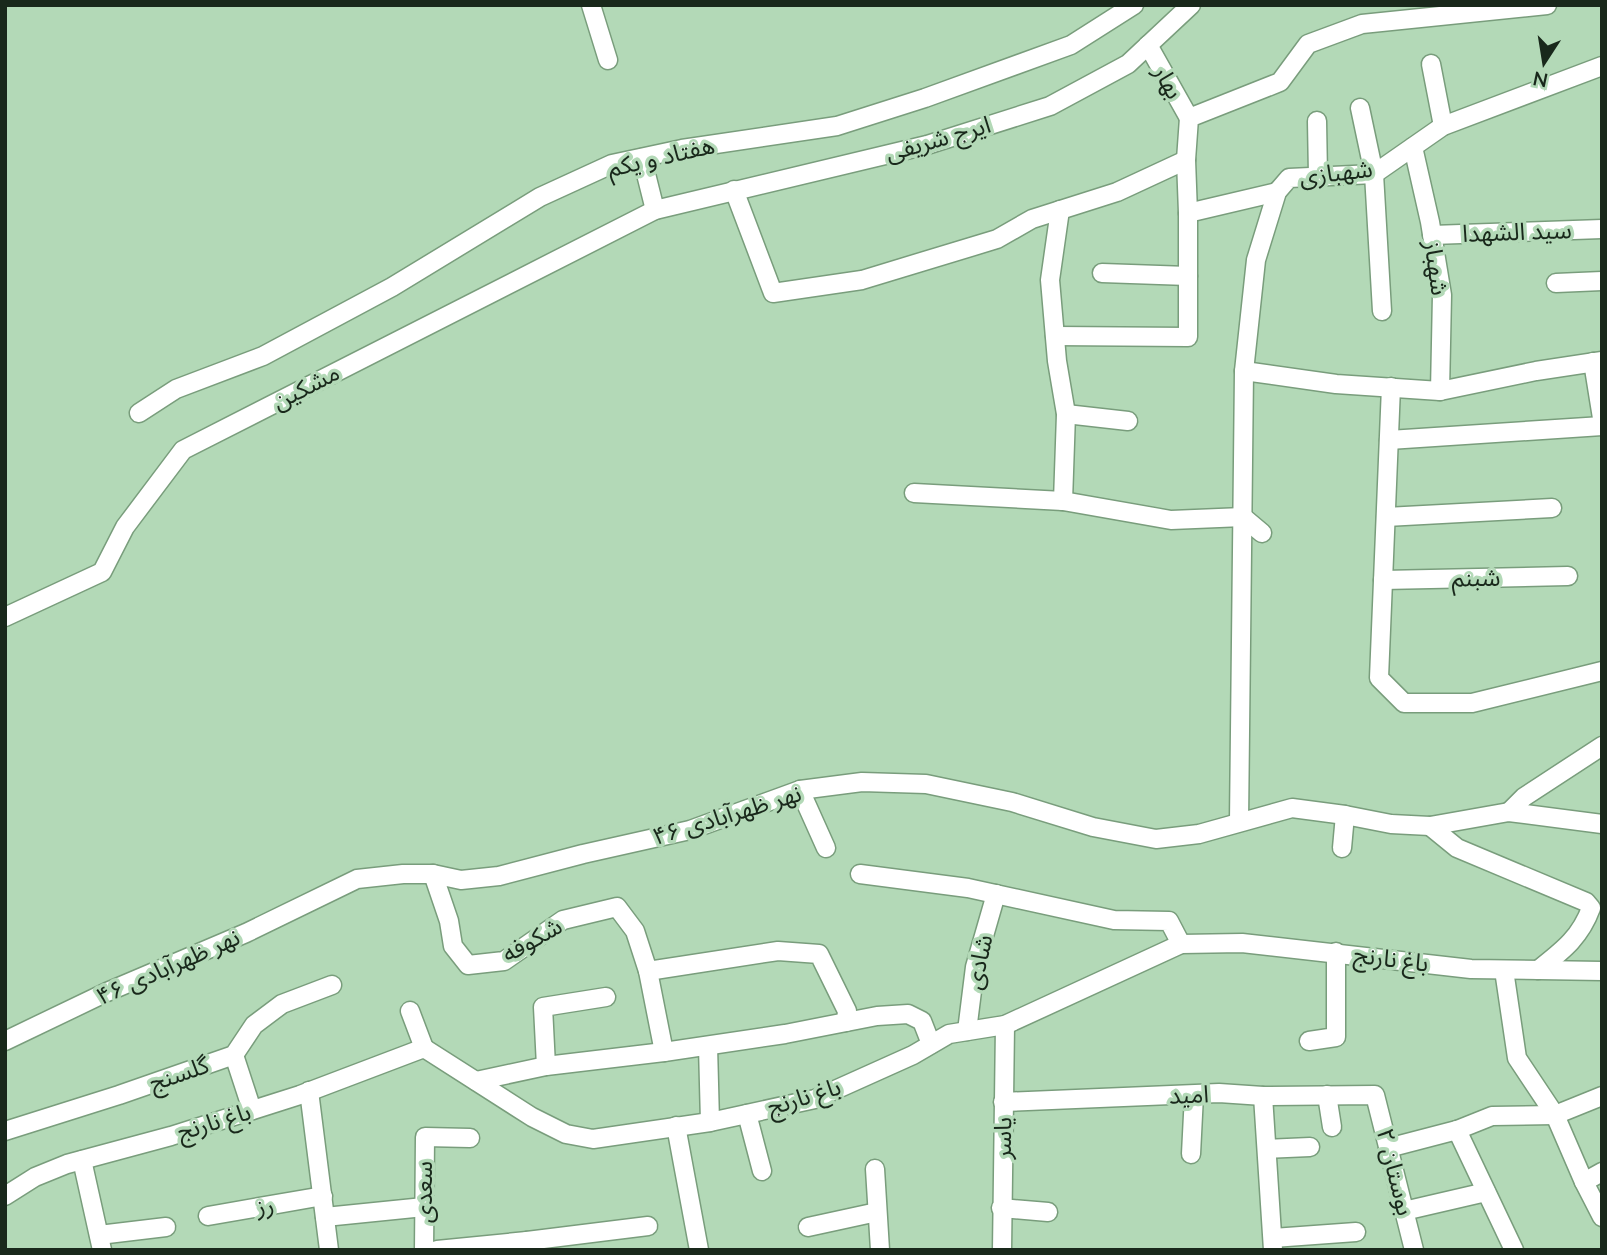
<svg xmlns="http://www.w3.org/2000/svg" width="1607" height="1255" viewBox="0 0 1607 1255" font-family="Lato,'Noto Sans Arabic',sans-serif">
  <style>
    .lines { fill: none; stroke-linecap: round; stroke-linejoin: round }
    .minor-casing { stroke: #799d7c; stroke-width: 21 }
    .minor { stroke: #fff; stroke-width: 18 }
    .labels { text-anchor: middle; stroke-width: 7; stroke-linejoin: round; paint-order: stroke }
    .street-label { font-size: 24px; fill: #19281b; stroke: #b3d9b7 }
  </style>
  <rect width="100%" height="100%" fill="#b3d9b7"/>
  <g class="lines">
    <g class="minor-casing">
      <g id="minor">
        <polyline points="591,5 608,60"/>
        <polyline points="1148,45 1189,118"/>
        <polyline points="1431,64 1443,126"/>
        <polyline points="1360,108 1374,174 1382,311"/>
        <polyline points="1317,121 1318,176"/>
        <polyline points="1413,147 1430,222 1442,295 1440,391"/>
        <polyline points="642,158 655,210"/>
        <polyline points="734,190 773,293 862,280 997,239 1032,219 1117,192 1186,160"/>
        <polyline points="1060,210 1050,280 1057,361 1066,414 1063,501"/>
        <polyline points="1188,213 1277,192"/>
        <polyline points="1432,235 1602,229"/>
        <polyline points="1102,273 1188,276"/>
        <polyline points="1556,283 1602,281"/>
        <polyline points="1055,336 1188,337 1188,213 1186,160 1189,118 1280,82 1308,44 1362,24 1547,5"/>
        <polyline points="1593,362 1602,418"/>
        <polyline points="1244,371 1336,384 1440,391 1536,371 1602,361"/>
        <polyline points="1391,387 1379,678 1404,703 1472,703 1602,671"/>
        <polyline points="139,413 176,389 263,356 392,287 540,197 612,164 682,149 837,126 925,98 1071,45 1134,5"/>
        <polyline points="1066,414 1128,421"/>
        <polyline points="1389,440 1602,426"/>
        <polyline points="914,493 1063,501 1171,520 1243,517 1262,533"/>
        <polyline points="1386,517 1552,508"/>
        <polyline points="1383,580 1568,576"/>
        <polyline points="5,617 102,572 125,527 183,450 655,210 927,145 1050,106 1128,64 1191,5"/>
        <polyline points="800,790 826,848"/>
        <polyline points="1509,812 1524,797 1602,746"/>
        <polyline points="1239,822 1244,371 1256,260 1277,192 1289,178 1374,174 1443,126 1602,66"/>
        <path d="M 1430,826 L 1457,848 L 1586,902 L 1591,908 C 1580,938 1562,951 1538,970"/>
        <polyline points="1342,848 1345,815"/>
        <polyline points="433,874 449,921 453,946 468,965 504,961 563,920 617,907 635,931 648,971 778,951 819,954 847,1011 846,1022"/>
        <polyline points="860,874 968,888 1114,920 1169,921 1181,944"/>
        <polyline points="1504,970 1517,1058 1555,1115 1584,1182 1602,1217"/>
        <polyline points="648,971 664,1052"/>
        <polyline points="410,1011 424,1048"/>
        <polyline points="967,1031 975,967 996,894"/>
        <polyline points="5,1041 107,992 246,933 357,879 403,874 433,874 461,880 499,876 583,854 690,830 800,790 862,782 926,784 1012,802 1093,827 1156,839 1199,834 1292,808 1345,815 1391,824 1430,826 1509,812 1602,824"/>
        <polyline points="1309,1041 1336,1037 1336,952"/>
        <polyline points="708,1046 710,1122"/>
        <polyline points="234,1055 252,1110"/>
        <polyline points="546,1066 543,1007 606,997"/>
        <polyline points="476,1081 546,1066 664,1052 785,1034 877,1016 908,1014 922,1021 931,1044"/>
        <polyline points="309,1091 329,1250"/>
        <polyline points="1327,1095 1332,1127"/>
        <polyline points="1263,1096 1273,1250"/>
        <polyline points="1003,1102 1219,1093 1263,1096 1375,1095 1414,1250"/>
        <polyline points="747,1114 762,1171"/>
        <polyline points="676,1126 699,1250"/>
        <polyline points="1457,1130 1514,1250"/>
        <polyline points="5,1131 119,1095 234,1055 254,1025 282,1004 332,985"/>
        <polyline points="1388,1148 1457,1130 1492,1116 1555,1115 1602,1096"/>
        <polyline points="1267,1149 1310,1147"/>
        <polyline points="1191,1154 1194,1095"/>
        <polyline points="82,1160 102,1250"/>
        <polyline points="875,1169 880,1250"/>
        <polyline points="1584,1182 1602,1172"/>
        <polyline points="5,1196 35,1177 67,1164 171,1136 300,1095 424,1048 532,1117 566,1134 593,1139 710,1122 815,1099 913,1055 949,1034 1005,1025 1181,944 1242,943 1471,969 1602,971"/>
        <polyline points="1001,1208 1048,1212"/>
        <polyline points="1404,1211 1486,1192"/>
        <polyline points="208,1216 323,1196"/>
        <polyline points="325,1217 424,1207"/>
        <polyline points="808,1227 877,1212"/>
        <polyline points="99,1235 166,1227"/>
        <polyline points="1273,1238 1356,1232"/>
        <polyline points="527,1241 648,1226"/>
        <polyline points="424,1250 425,1137 470,1138"/>
        <polyline points="437,1250 527,1241 536,1243"/>
        <polyline points="1002,1250 1005,1025"/>
      </g>
    </g>
    <use href="#minor" class="minor"/>
  </g>
  <g class="labels">
    <g class="street-label">
      <text transform="translate(1168 82) rotate(61)" y="8">بهار</text>
      <text transform="translate(938 139) rotate(-16)" y="8">ایرج شریفی</text>
      <text transform="translate(661 157) rotate(-13)" y="8">هفتاد و یکم</text>
      <text transform="translate(1336 173) rotate(-7)" y="8">شهبازی</text>
      <text transform="translate(1517 232) rotate(-2)" y="8">سید الشهدا</text>
      <text transform="translate(1436 268) rotate(82)" y="8">شهباز</text>
      <text transform="translate(306 387) rotate(-27)" y="8">مشکین</text>
      <text transform="translate(1476 578) rotate(-1)" y="8">شبنم</text>
      <text transform="translate(727 815) rotate(-17)" y="8">نهر ظهرآبادی ۴۶</text>
      <text transform="translate(532 940) rotate(-30)" y="8">شکوفه</text>
      <text transform="translate(1391 959) rotate(7)" y="8">باغ نارنج</text>
      <text transform="translate(979 962) rotate(-78)" y="8">شادی</text>
      <text transform="translate(168 967) rotate(-24)" y="8">نهر ظهرآبادی ۴۶</text>
      <text transform="translate(179 1074) rotate(-19)" y="8">گلسنج</text>
      <text transform="translate(1189 1095) rotate(-2)" y="8">امید</text>
      <text transform="translate(804 1097) rotate(-17)" y="8">باغ نارنج</text>
      <text transform="translate(214 1122) rotate(-17)" y="8">باغ نارنج</text>
      <text transform="translate(1003 1138) rotate(-89)" y="8">یاسر</text>
      <text transform="translate(1395 1172) rotate(76)" y="8">بوستان ۲</text>
      <text transform="translate(424 1192) rotate(-90)" y="8">سعدی</text>
      <text transform="translate(265 1206) rotate(-10)" y="8">رز</text>
    </g>
  </g>
  <rect width="1607" height="1255" fill="none" stroke="#19281b" stroke-width="14"/>
  <g transform="translate(1544 63) rotate(192)" stroke="#b3d9b7" stroke-width="5" paint-order="stroke">
  <path d="M0-5L12 26L0 18L-12 26Z" fill="#19281b"/>
  <text y="-10" font-size="19" font-weight="bold" text-anchor="middle" fill="#19281b">N</text>
  </g>
</svg>
